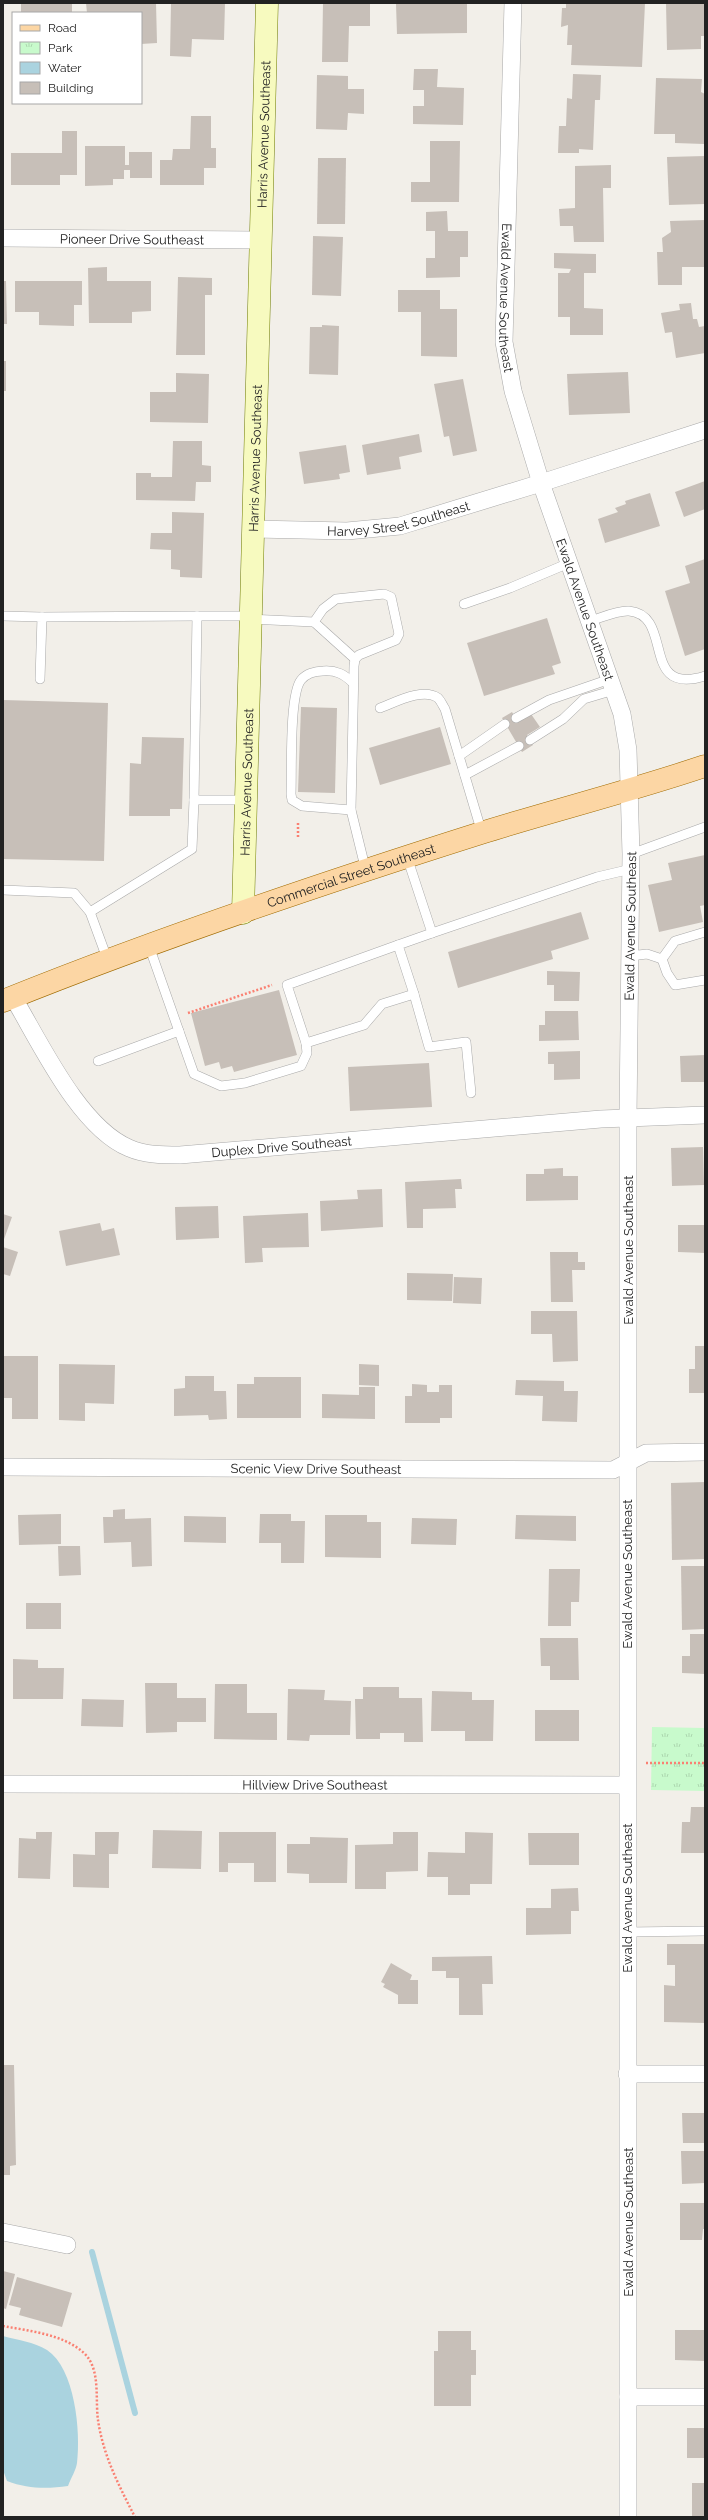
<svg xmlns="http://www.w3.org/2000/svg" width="708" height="2520" viewBox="0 0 708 2520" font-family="Raleway,sans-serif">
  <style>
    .park { fill: url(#park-tufts) }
    .water { fill: #aad3df }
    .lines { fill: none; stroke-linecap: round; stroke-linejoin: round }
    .stream { stroke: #aad3df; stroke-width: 6 }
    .building { fill: #c7bfb8 }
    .lane-casing { stroke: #a9a9a9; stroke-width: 10 }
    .street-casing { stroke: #a9a9a9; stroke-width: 18 }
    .secondary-casing { stroke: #707d05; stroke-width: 23 }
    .primary-casing { stroke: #a06b00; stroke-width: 23 }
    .path { stroke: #fa8072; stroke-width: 2.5; stroke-dasharray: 2 2; stroke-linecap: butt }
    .lane { stroke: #fff; stroke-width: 9 }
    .street { stroke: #fff; stroke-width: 17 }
    .secondary { stroke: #f7fabf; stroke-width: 22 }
    .primary { stroke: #fcd6a4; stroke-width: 22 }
    .labels { text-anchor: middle; stroke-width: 3; stroke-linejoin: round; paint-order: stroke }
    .street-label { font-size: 13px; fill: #222; stroke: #fff }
  </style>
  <defs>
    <pattern id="park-tufts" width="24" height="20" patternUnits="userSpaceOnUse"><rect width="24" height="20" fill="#c8facc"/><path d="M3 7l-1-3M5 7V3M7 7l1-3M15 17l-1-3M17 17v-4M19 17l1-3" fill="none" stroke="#acd6af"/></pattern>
  </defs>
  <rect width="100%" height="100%" fill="#f2efe9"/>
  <polygon class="park" points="652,1727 705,1728 705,1791 651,1790"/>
  <path class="water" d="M 3,2336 C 17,2340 34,2342 47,2350 C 75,2368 81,2432 77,2463 C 76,2470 71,2478 68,2486 C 47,2489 28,2489 7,2481 L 3,2470 Z"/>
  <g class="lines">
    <polyline class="stream" points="92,2252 135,2413"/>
  </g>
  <g class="building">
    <rect x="21" y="3" width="51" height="10"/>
    <polygon points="86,3 156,3 157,43 141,44 141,13 87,13"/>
    <polygon points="171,3 225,3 224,40 192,39 191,57 170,56"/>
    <polygon points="323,3 370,3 370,26 349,26 348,62 322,62"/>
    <polygon points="467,3 467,33 397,34 396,4"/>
    <polygon points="566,3 645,3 642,67 571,65 572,45 567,45 568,25 561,27 562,8 566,8"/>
    <polygon points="666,3 705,3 705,36 701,36 701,49 667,50"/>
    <polygon points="414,69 438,69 437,87 464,88 463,125 413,124 413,106 424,106 424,90 413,90"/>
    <polygon points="573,74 601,75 600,100 595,100 593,150 579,149 579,153 558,153 559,126 566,126 567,98 572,99"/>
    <polygon points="317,75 348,76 348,89 364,89 364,114 348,113 347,130 316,129"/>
    <polygon points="656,78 702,79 701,92 705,94 704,144 675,143 675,134 654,134"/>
    <polygon points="191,116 211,116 211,148 216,148 216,168 204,168 204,185 160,185 160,160 172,160 173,149 190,149"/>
    <polygon points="62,131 77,131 77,175 60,175 60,185 11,185 11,153 62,153"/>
    <polygon points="430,141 460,141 459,202 411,202 411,182 430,182"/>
    <polygon points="85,146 125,146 125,165 129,165 129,152 152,152 152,178 130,178 130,170 124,170 124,179 113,179 113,185 85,186"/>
    <polygon points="705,156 705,204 669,205 667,157"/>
    <polygon points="318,158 346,158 345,224 317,224"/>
    <polygon points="611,165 611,188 603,188 604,242 574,242 573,226 560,226 559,209 575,208 575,166"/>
    <polygon points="447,211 448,231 468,231 468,257 460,257 460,277 426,278 426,258 435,258 435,231 426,231 426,212"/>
    <polygon points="705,220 705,267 682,267 682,285 658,285 657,252 663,252 662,238 671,232 670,221"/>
    <polygon points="313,236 343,237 341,296 312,295"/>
    <polygon points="554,253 596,254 596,273 584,273 584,308 603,309 603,335 570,335 570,317 558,317 558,273 569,273 571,269 554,268"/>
    <polygon points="107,267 107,281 151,281 151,311 132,312 132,323 89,323 88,268"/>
    <polygon points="178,277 212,278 212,295 205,295 205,355 176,355"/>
    <polygon points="3,281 6,281 7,324 3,324"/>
    <polygon points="15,281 82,281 82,305 74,305 74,326 39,325 39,312 15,312"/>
    <polygon points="398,290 440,290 440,309 457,309 457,357 421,356 421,312 398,312"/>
    <polygon points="691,303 693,319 697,319 699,327 705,326 705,353 676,358 672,332 665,333 661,313 680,310 679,304"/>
    <polygon points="322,325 339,326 338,375 309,374 310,327 322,327"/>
    <rect x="3" y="361" width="3" height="30"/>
    <polygon points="628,372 630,413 569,415 567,374"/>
    <polygon points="176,373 209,374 208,423 150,422 150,392 176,392"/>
    <polygon points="463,379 477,451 453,456 449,436 444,437 434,384"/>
    <polygon points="419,434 422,452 399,457 401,469 367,475 362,445"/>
    <polygon points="173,441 202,441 202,465 211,466 211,482 196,482 195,501 136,500 136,473 151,473 151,477 172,477"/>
    <polygon points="346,445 350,472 339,474 340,479 304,484 299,452"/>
    <polygon points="705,481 705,509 684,517 675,492"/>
    <polygon points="650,493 660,526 605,543 598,519 618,512 615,508 626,504 625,501"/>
    <polygon points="172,512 204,513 202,578 180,577 180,570 171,569 171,550 150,549 151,533 172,533"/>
    <polygon points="705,559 705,649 685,656 665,591 690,583 685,566"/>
    <polygon points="547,618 561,663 552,666 555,674 484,696 467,643"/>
    <polygon points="3,700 108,703 104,861 3,859"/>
    <polygon points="301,707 337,708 335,793 298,792"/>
    <polygon points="512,712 518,722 531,714 540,727 527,735 533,745 522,752 502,718"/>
    <polygon points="440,727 451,764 380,785 369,748"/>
    <polygon points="142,737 184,738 182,809 170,809 170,816 129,816 130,763 141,764"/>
    <polygon points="705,855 705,905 700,906 703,922 659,932 648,885 672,880 668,863"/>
    <polygon points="581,912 589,939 551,951 553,959 458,988 448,952"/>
    <polygon points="547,971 580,972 579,1001 554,1001 554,985 547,985"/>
    <polygon points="279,990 297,1055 234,1072 232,1066 221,1069 219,1062 205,1066 191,1013"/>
    <polygon points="545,1011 578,1011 579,1040 539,1041 539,1025 545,1025"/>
    <polygon points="580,1051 580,1079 554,1080 554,1064 548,1064 548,1052"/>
    <polygon points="705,1055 705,1082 681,1082 680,1056"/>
    <polygon points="429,1063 432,1107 350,1111 348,1067"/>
    <polygon points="703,1147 704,1185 672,1186 671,1148"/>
    <polygon points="563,1168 563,1176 578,1176 578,1200 526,1201 526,1174 544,1174 544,1169"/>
    <polygon points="461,1179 462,1189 455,1189 456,1208 423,1209 423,1228 407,1228 405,1182"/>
    <polygon points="382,1189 383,1227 321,1231 320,1201 358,1199 357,1190"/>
    <polygon points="218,1206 219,1238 176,1240 175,1207"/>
    <polygon points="308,1213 309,1247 262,1248 263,1262 245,1263 243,1216"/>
    <polygon points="3,1214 12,1217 3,1242"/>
    <polygon points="100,1223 102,1231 114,1228 120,1255 66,1266 59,1231"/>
    <polygon points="678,1225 705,1225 705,1253 678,1252"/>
    <polygon points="3,1247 18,1252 10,1276 3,1274"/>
    <polygon points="550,1252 578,1252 578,1262 585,1262 585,1270 572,1270 573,1302 551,1302"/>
    <polygon points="407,1273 453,1274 452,1301 407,1300"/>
    <polygon points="454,1277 482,1278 481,1304 453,1303"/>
    <polygon points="531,1311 577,1311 578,1361 553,1362 552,1334 531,1334"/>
    <polygon points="695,1346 705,1346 705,1393 689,1393 689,1369 695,1369"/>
    <polygon points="3,1356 38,1356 38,1419 12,1419 12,1398 3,1398"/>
    <polygon points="59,1364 115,1365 114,1404 85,1403 85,1421 59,1420"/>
    <polygon points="359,1364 379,1365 379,1386 359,1385"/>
    <polygon points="185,1376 214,1376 214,1391 226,1391 227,1419 209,1420 208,1415 174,1416 174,1389 185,1388"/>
    <polygon points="254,1377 301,1377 301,1418 237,1418 237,1384 254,1384"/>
    <polygon points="516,1380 564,1381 564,1391 578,1391 577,1422 542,1421 543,1396 515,1395"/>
    <polygon points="412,1384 427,1385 427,1392 439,1392 439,1385 452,1385 452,1418 440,1418 440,1423 405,1423 405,1396 412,1396"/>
    <polygon points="359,1387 375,1387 375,1419 322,1418 322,1394 359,1395"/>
    <polygon points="705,1482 705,1559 672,1560 671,1483"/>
    <polygon points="125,1509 125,1519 151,1518 152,1566 132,1567 131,1542 104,1543 103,1517 113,1517 113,1510"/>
    <polygon points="61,1514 61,1544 19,1545 18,1515"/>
    <polygon points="260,1514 291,1514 291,1521 305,1521 304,1563 281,1563 281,1543 259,1543"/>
    <polygon points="325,1515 367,1515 367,1522 381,1522 381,1558 325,1557"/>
    <polygon points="516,1515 576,1516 576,1541 515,1539"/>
    <polygon points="184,1516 226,1517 226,1543 184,1542"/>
    <polygon points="412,1518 457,1519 456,1545 411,1544"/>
    <polygon points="58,1546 80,1546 81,1575 59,1576"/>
    <polygon points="681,1566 705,1566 705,1629 682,1630"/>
    <polygon points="549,1569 580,1569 579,1602 571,1602 571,1626 548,1626"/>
    <rect x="26" y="1603" width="35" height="26"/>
    <polygon points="690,1634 705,1634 705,1674 682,1673 682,1656 690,1656"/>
    <polygon points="540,1638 578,1638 579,1680 550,1680 550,1666 541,1666"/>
    <polygon points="13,1659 38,1660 38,1668 64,1668 63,1699 13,1699"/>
    <polygon points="145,1683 177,1683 177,1698 206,1698 206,1722 177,1722 177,1732 146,1733"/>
    <polygon points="215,1684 247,1684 247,1713 277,1713 277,1740 214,1739"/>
    <polygon points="363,1687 399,1687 399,1698 422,1698 423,1742 404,1742 404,1733 380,1733 380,1739 356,1739 355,1699 363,1699"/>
    <polygon points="288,1689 325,1690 324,1700 351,1701 350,1735 310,1735 309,1741 287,1740"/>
    <polygon points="432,1691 472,1692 472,1700 494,1700 493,1741 465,1741 465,1731 431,1731"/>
    <polygon points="82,1699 124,1700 123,1727 81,1726"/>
    <rect x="535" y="1710" width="44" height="31"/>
    <polygon points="691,1807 705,1807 705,1853 681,1853 682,1822 690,1822"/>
    <polygon points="153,1830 202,1831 201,1869 152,1868"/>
    <polygon points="36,1832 52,1832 50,1879 18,1878 19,1838 36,1839"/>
    <polygon points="95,1832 119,1832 118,1854 109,1854 109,1888 73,1887 73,1854 95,1855"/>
    <polygon points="219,1832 276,1832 276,1882 254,1882 254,1863 228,1863 228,1872 219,1872"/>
    <polygon points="393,1832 418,1832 418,1871 386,1872 386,1889 355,1889 355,1845 393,1844"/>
    <polygon points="465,1832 493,1833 492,1884 470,1884 470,1895 448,1895 448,1877 427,1877 428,1852 465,1853"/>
    <polygon points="528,1833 579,1833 579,1865 529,1865"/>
    <polygon points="310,1837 348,1838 347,1883 309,1883 309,1874 287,1873 287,1844 310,1844"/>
    <polygon points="578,1888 579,1911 571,1911 571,1934 526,1935 526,1908 551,1908 551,1889"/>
    <polygon points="667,1944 705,1944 705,2023 664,2022 664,1985 675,1986 675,1965 667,1965"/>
    <polygon points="492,1956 493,1984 482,1984 483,2015 459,2015 459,1978 446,1978 446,1971 432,1971 432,1957"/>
    <polygon points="391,1963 412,1975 410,1980 418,1980 418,2004 398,2004 398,1995 383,1987 385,1984 381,1982"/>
    <polygon points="3,2065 14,2065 16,2165 10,2166 10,2175 3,2175"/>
    <polygon points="682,2113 705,2113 705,2143 683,2143"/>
    <polygon points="681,2151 705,2151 705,2183 682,2184"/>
    <polygon points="680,2203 705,2203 705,2229 703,2229 702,2240 680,2240"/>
    <polygon points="3,2271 15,2274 6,2309 3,2308"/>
    <polygon points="17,2277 72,2293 62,2327 19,2315 21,2308 9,2305"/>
    <polygon points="675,2330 705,2330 705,2361 675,2360"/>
    <polygon points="438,2331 471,2331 471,2350 476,2350 476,2375 471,2375 471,2406 434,2406 434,2351 438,2351"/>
    <rect x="687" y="2428" width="18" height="30"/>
    <rect x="692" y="2483" width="13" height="34"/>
  </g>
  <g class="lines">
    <g class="lane-casing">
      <g id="lane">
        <polyline points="464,604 510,588 569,563"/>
        <polyline points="3,616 42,617 40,679"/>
        <polyline points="42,617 197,616"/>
        <polyline points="250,619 314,622 323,609 336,599 384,594 391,597 399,634 396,640 359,655 355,659 354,666 351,810 366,871"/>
        <path d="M 590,621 C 601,618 617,610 629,611 C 675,615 639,697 705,676"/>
        <polyline points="314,622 355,659"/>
        <path d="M 380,708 C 394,703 423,687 438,698 C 441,701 443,706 445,709 L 482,833"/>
        <polyline points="516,718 549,700 610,679"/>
        <polyline points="530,740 563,719 584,699 614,690"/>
        <polyline points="459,756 505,724"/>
        <polyline points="465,775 519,746"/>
        <polyline points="246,800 194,800 197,616 250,616"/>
        <path d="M 351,810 L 302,806 L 292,800 L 291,794 C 292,772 289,695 301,680 C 306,674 315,671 323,671 C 336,670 344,674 353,683"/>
        <polyline points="631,854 705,827"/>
        <polyline points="407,857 432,933 398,945 414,994"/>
        <polyline points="3,890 74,893 90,912 108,961"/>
        <polyline points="90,912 192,849 194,800"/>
        <polyline points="705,932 675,941 662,959 667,973 675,985 705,980"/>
        <polyline points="432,933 597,877 631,869"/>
        <polyline points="149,946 194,1074 221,1086 245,1083 301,1066 307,1053 306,1043 364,1025 382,1004 414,994 429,1047 466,1042 471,1093"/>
        <polyline points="630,956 647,954 662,959"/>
        <polyline points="306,1043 287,985 398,945"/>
        <polyline points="98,1061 179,1031"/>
        <polyline points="627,1932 705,1931"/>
      </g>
    </g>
    <g class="street-casing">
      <g id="street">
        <path id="s1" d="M 513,3 L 504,342 L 513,391 L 541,483 L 622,714 L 628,750 L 631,854 L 628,1117 L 628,2517"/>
        <path id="s2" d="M 3,238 L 260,240"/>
        <path id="s3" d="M 253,529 L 347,531 L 400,526 L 541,483 L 705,430"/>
        <path id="s4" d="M 13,997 C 40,1042 79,1127 129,1148 C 145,1155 162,1155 180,1155 L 601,1119 L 705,1115"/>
        <path id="s5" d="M 3,1467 L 613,1470 L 646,1453 L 705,1452"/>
        <path id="s6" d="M 3,1784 L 627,1785"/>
        <polyline points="627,2074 705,2074"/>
        <polyline points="3,2232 67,2245"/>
        <polyline points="628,2397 705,2397"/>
      </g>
    </g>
    <g class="secondary-casing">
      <g id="secondary">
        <path id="s7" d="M 243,913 L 267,3"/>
      </g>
    </g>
    <g class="primary-casing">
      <g id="primary">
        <path id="s8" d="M 3,1001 C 159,938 320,884 481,833 C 555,810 631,791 705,766"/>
      </g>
    </g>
    <g class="path">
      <polyline points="298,837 298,821"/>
      <polyline points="188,1013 272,985"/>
      <polyline points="646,1763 705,1763"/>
      <path d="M 3,2326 C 29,2331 63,2334 84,2353 C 101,2369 95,2399 98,2420 C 103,2455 119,2486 135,2517"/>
    </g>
    <use href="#lane" class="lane"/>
    <use href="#street" class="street"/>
    <use href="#secondary" class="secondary"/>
    <use href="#primary" class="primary"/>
  </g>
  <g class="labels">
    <g class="street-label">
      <text dy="5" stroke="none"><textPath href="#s7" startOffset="779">Harris Avenue Southeast</textPath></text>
      <text dy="5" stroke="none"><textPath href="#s2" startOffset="129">Pioneer Drive Southeast</textPath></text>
      <text dy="5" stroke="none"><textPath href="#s1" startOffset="295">Ewald Avenue Southeast</textPath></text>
      <text dy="5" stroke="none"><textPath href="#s7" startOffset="455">Harris Avenue Southeast</textPath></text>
      <text dy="5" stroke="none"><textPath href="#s3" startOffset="147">Harvey Street Southeast</textPath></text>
      <text dy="5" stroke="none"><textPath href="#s1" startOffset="619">Ewald Avenue Southeast</textPath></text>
      <text dy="5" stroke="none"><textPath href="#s7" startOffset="131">Harris Avenue Southeast</textPath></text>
      <text dy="5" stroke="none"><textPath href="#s8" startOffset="370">Commercial Street Southeast</textPath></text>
      <text transform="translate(630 926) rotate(-89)" y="5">Ewald Avenue Southeast</text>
      <text dy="5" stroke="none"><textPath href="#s4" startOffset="347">Duplex Drive Southeast</textPath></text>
      <text transform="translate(628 1250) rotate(-90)" y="5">Ewald Avenue Southeast</text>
      <text dy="5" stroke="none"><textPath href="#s5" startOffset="313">Scenic View Drive Southeast</textPath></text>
      <text transform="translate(627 1574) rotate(-90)" y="5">Ewald Avenue Southeast</text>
      <text dy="5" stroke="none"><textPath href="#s6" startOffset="312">Hillview Drive Southeast</textPath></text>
      <text transform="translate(627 1898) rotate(-90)" y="5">Ewald Avenue Southeast</text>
      <text transform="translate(628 2222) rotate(-90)" y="5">Ewald Avenue Southeast</text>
    </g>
  </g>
  <rect width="708" height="2520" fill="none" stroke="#222222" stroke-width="8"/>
  <rect x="12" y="12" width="130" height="92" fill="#ffffff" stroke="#a7a7a7"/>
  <rect x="20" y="25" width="20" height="6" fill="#fcd6a4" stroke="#a7a7a7"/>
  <text x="48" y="32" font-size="12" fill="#222222">Road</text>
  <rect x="20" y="42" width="20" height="12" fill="url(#park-tufts)" stroke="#a7a7a7"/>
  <text x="48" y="52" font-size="12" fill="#222222">Park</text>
  <rect x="20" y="62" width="20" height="12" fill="#aad3df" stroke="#a7a7a7"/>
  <text x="48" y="72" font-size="12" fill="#222222">Water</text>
  <rect x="20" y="82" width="20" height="12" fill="#c7bfb8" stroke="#a7a7a7"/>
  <text x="48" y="92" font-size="12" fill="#222222">Building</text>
</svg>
